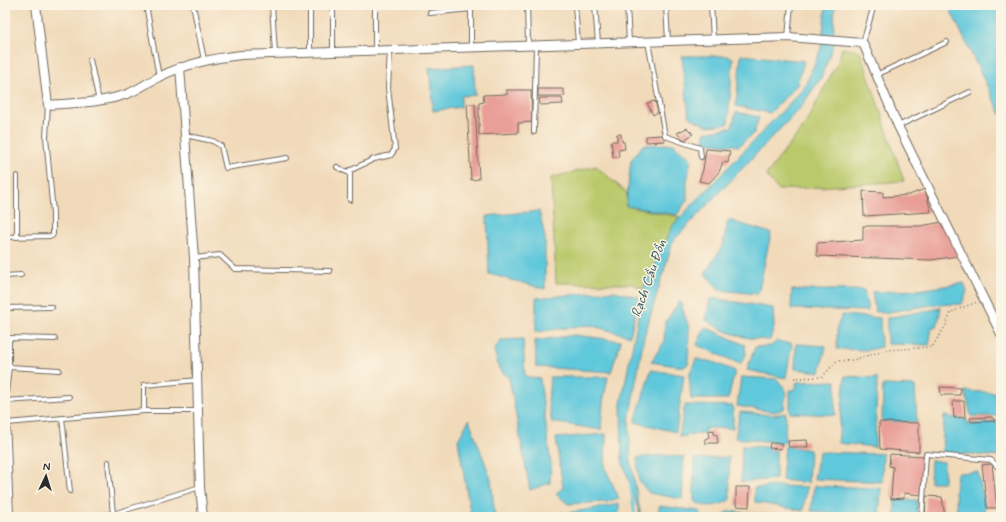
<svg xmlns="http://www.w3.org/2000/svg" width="1006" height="522" viewBox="0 0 1006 522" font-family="Mynerve,sans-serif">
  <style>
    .green { fill: #bac96c; stroke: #727a4c }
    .water { fill: #60c8db; stroke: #467a83 }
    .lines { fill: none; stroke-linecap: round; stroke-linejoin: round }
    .stream { stroke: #60c8db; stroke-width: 2.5 }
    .building { fill: #e99f98 }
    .lane-casing { stroke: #70685d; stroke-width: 6 }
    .street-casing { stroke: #70685d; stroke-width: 10 }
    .path { stroke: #70685d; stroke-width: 1.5; stroke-dasharray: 1 3; stroke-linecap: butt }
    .lane { stroke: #fff; stroke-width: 4 }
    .street { stroke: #fff; stroke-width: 8 }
    .labels { text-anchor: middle; stroke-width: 3; stroke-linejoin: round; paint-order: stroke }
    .water-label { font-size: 14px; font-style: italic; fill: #3b5a60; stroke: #fcf5e5 }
  </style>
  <rect width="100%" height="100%" fill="#fcf5e5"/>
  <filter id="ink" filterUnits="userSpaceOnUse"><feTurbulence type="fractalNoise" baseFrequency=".025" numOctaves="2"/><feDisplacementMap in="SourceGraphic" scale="8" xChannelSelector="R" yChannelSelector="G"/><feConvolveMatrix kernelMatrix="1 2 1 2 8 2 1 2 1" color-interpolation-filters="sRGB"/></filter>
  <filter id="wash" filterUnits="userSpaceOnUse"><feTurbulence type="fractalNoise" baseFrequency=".012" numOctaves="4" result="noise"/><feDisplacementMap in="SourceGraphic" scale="16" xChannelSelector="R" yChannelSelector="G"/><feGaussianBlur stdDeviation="0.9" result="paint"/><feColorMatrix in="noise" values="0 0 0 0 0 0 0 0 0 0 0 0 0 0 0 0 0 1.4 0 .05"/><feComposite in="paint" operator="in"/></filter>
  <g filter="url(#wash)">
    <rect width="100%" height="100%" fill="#f1daba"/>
    <g class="green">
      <polygon points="842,48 860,51 904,181 778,190 766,175 804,126 839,60"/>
      <polygon points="596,166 627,193 626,206 680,217 673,225 643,289 632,284 556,283 551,178"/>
    </g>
    <g class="water">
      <polygon points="826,5 835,5 833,46 821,78 800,108 673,241 644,337 629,420 631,462 641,517 622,460 621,404 644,287 673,225 804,88 821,49"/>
      <polygon points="948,5 1001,5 1001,115"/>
      <polygon points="741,55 804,61 797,85 770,113 736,106"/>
      <polygon points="682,56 728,56 733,58 728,124 708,126 689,117"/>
      <polygon points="474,65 475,95 461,96 461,107 433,111 429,68"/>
      <polygon points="736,112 759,117 754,133 739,146 704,142 705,132 732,127"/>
      <polygon points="673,144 691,159 687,182 687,200 677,215 626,206 631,160 643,145"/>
      <polygon points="539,211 545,237 545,289 489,274 487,216"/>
      <polygon points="728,220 771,233 758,294 720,290 705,274 723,245"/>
      <polygon points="964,283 967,291 962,304 931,305 883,313 875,311 872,292 919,290"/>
      <polygon points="792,290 864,290 868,311 791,309"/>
      <polygon points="614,291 639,297 630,336 589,325 536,332 536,298"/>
      <path d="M 710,299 L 717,299 L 773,308 L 774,327 L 770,340 C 745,339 727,334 706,320 Z"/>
      <polygon points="680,301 689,328 688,364 684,367 651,362 664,342 665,323"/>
      <polygon points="941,308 937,327 932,327 929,345 887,344 887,318"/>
      <polygon points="842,315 880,318 881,347 868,350 837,349 837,327"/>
      <polygon points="705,327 745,345 746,355 740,364 697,345"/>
      <polygon points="575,335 621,341 611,372 536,367 535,341"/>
      <polygon points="523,339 525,376 540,379 551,465 550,483 530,490 509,378 499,369 494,350 501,340"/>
      <polygon points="777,341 792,344 786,378 747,370 755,347 771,346"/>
      <polygon points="796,344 826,346 820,372 795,369"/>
      <polygon points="696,359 713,362 735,371 728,399 691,399 689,375"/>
      <polygon points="651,370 684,375 676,432 635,422"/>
      <polygon points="845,376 877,378 875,447 838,443"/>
      <polygon points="550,377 608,377 603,402 601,430 552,422 548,403"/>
      <polygon points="741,377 777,379 786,390 784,409 774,412 737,406"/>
      <polygon points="836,381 835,415 790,413 790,390 794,390 797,382"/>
      <polygon points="883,385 915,386 917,422 882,421"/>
      <polygon points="965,391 999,393 1001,413 995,416 971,416"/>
      <polygon points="685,405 733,406 733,428 706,428 705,433 679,437"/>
      <polygon points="740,412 773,415 786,413 785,443 735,438"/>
      <polygon points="944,416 967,420 969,424 989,423 1001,419 1001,457 942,452"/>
      <polygon points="469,420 491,479 495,517 471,517 458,440"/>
      <polygon points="606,434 605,468 619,498 607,502 568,504 556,493 563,488 556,438"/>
      <polygon points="742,446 768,447 769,450 776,450 776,479 741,482"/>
      <polygon points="785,446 810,450 808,483 782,480"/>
      <polygon points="819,452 883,454 882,482 814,479"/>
      <polygon points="661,455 684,457 682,499 649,493 639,481 637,458"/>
      <path d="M 729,457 L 730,500 C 719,506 705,509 694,501 L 694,459 Z"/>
      <polygon points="931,460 944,462 944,482 930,482"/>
      <polygon points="978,472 985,505 983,517 958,517 955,492 957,473"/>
      <polygon points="779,486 807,487 803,511 755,502 754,488"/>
      <polygon points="814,486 881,488 879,517 811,511"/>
      <rect x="895" y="500" width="22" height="17"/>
      <polygon points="619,504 619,517 563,517 562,514"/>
      <polygon points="659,506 700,511 702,517 659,517"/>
      <polygon points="728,511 793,517 723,517"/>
    </g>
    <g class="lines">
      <polyline class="stream" points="630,482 635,517"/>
    </g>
    <g id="blocks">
      <g class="building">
        <polygon points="538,89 563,89 565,96 538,96"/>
        <polygon points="506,90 531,90 532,122 518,123 518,133 479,135 479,103 484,102 483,95 508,94"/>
        <polygon points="539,98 562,98 563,104 540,105"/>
        <polygon points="655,101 658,112 653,115 647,103"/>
        <polygon points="467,104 475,104 479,179 471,180"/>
        <polygon points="687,128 693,134 684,140 677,133"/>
        <polygon points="617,134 621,134 622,142 624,142 625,149 618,150 619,157 613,157 611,141 617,141"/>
        <polygon points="662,135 665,141 646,142 646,136"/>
        <polygon points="706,149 730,151 728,163 723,162 719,172 709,183 699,181 703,170"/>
        <polygon points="925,189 931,212 864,216 863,191 883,192 883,197 909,195"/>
        <polygon points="943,222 958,256 931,260 817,256 817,243 863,240 863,226 920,226"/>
        <polygon points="940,387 961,388 960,395 941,395"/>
        <polygon points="953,401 964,401 965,417 954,418"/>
        <polygon points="992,417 995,421 971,422 970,418"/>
        <polygon points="879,422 919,423 919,452 880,449"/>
        <polygon points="714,430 714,434 717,435 718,443 705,443 705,439 709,437 708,431"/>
        <polygon points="807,440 808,447 789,447 788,441"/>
        <polygon points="770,443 782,443 781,449 769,448"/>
        <polygon points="890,454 924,456 921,495 904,493 904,498 891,499 893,467 889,466"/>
        <polygon points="992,464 997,508 987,508 982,465"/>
        <polygon points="736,487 750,487 749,507 736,506"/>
        <polygon points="926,496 942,497 945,517 925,517"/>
      </g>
    </g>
  </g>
  <g filter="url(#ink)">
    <use href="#blocks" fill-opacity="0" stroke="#70685d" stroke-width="1"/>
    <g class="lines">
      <g class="lane-casing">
        <g id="lane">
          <polyline points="146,5 159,77"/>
          <polyline points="193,5 204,60"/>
          <polyline points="272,5 275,53"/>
          <polyline points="310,5 310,52"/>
          <polyline points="471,5 471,46"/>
          <polyline points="527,5 528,44"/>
          <polyline points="575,5 578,43"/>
          <polyline points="595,5 598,43"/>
          <polyline points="627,5 629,42"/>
          <polyline points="666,5 668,41"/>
          <polyline points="711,5 713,39"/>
          <polyline points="287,6 298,5"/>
          <polyline points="430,13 471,9"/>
          <polyline points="788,37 791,5"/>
          <polyline points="648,42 665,136 700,148 701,157"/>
          <polyline points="863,43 874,5"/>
          <polyline points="375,50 375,5"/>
          <polyline points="333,51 333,5"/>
          <polyline points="90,60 99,101"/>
          <polyline points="876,75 947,42"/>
          <polyline points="898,126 970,92"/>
          <polyline points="534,132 536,44"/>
          <polyline points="185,135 213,141 221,146 226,168 287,158"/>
          <polyline points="5,161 6,161"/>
          <polyline points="337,167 347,172 374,159 391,155 395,149 388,88 390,50"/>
          <polyline points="350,170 350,200"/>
          <polyline points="5,237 52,236 53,234 53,213 46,137 48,105"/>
          <polyline points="17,237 17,176"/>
          <polyline points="194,258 220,255 235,269 330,271"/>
          <polyline points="5,276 21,275"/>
          <polyline points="5,308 52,307"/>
          <polyline points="9,367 59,370"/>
          <polyline points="5,401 69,397"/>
          <polyline points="144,411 144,385 198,380"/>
          <polyline points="62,418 70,491"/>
          <polyline points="7,423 144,411 198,411"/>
          <polyline points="108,462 113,514"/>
          <polyline points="11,517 6,393 9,367 9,338 55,339"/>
          <polyline points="83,517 113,514 200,487"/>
          <polyline points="922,517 926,454 991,460 1001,470"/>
        </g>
      </g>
      <g class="street-casing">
        <g id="street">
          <path d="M 36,5 L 48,105 C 74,103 102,103 127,94 C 138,90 148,82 159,77 C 185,64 213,58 241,55 L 788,37 L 863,43 L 898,126 L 1001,334"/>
          <polyline points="180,67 194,258 200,487 203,517"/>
        </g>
      </g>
      <polyline class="path" points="794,378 822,377 837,361 853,360 887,350 932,347 946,325 951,312 977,302"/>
      <use href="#lane" class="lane"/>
      <use href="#street" class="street"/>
    </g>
  </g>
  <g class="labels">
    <g class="water-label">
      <text transform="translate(648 278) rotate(-71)" y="5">Rạch Cầu Đồn</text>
    </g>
  </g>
  <rect width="1006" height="522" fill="none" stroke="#fcf5e5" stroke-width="20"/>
  <g transform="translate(46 476) rotate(4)" stroke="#fcf5e5" stroke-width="3" paint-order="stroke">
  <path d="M0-3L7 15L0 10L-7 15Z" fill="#2b2b2b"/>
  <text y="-6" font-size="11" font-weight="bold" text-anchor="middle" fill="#2b2b2b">N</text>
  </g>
</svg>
